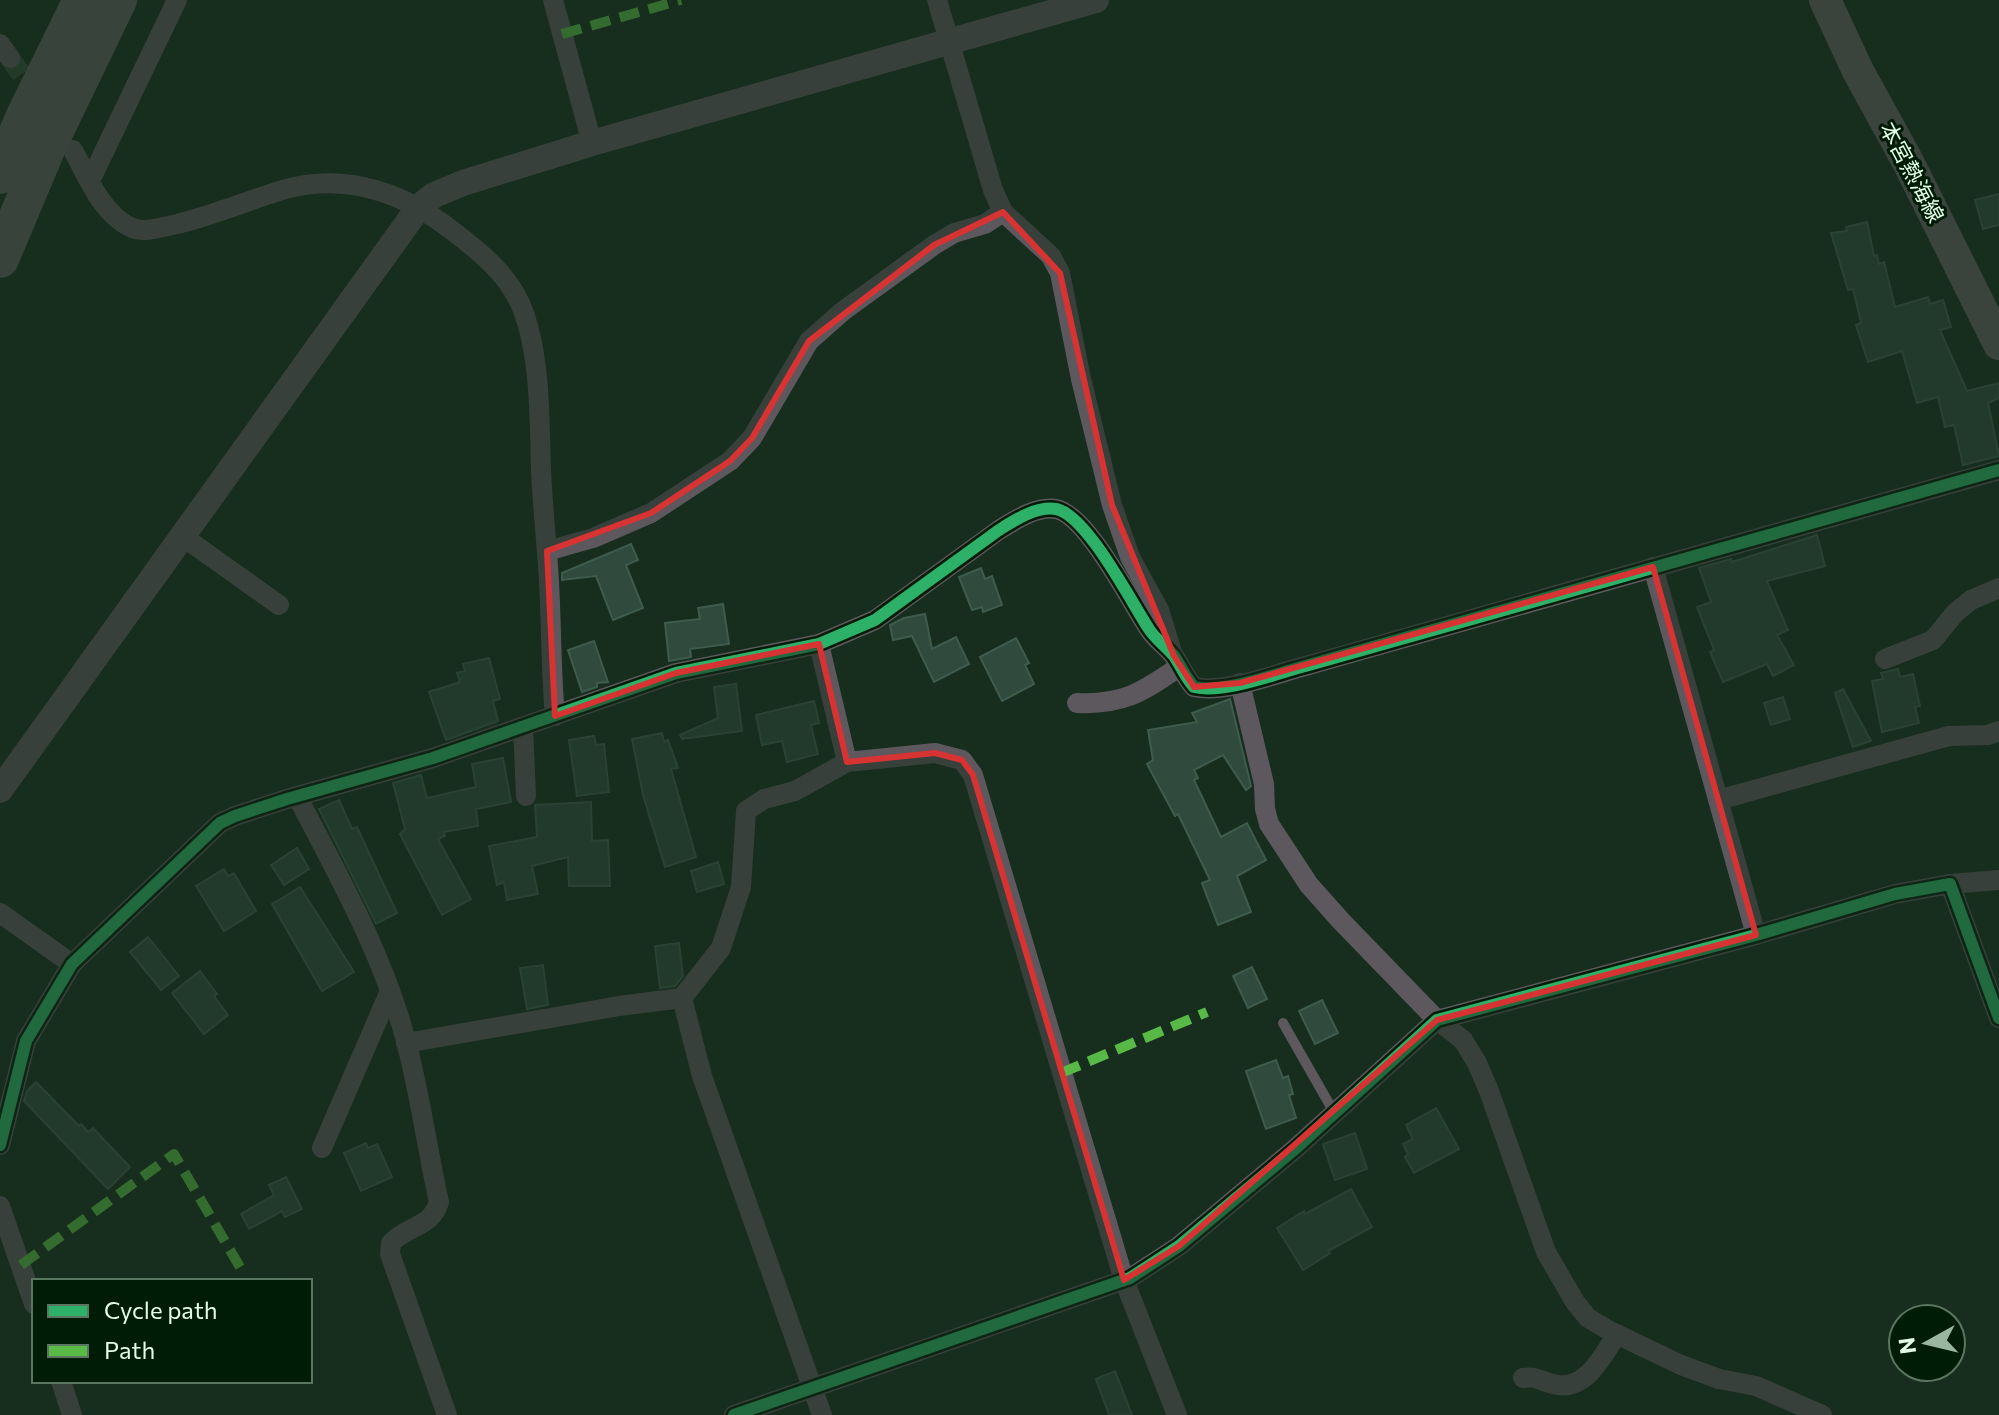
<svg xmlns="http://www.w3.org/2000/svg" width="1999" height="1415" viewBox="0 0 1999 1415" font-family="Commissioner,'Noto Sans JP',sans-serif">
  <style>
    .building { fill: #304a3e; stroke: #3e5c4e; stroke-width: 2 }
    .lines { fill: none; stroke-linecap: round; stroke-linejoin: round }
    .minor-tunnel { stroke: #354c3b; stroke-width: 20; stroke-dasharray: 20 10; stroke-linecap: butt }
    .service { stroke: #5d585d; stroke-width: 10 }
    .minor { stroke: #5d585d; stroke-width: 20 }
    .tertiary { stroke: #5d585d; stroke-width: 26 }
    .primary { stroke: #646164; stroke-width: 32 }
    .motorway { stroke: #5e5e5f; stroke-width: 38 }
    .quiet { stroke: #58b947; stroke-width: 10; stroke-dasharray: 20 10; stroke-linecap: butt }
    .cycleway-casing { stroke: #001b06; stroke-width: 17 }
    .cycleway { stroke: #2db169; stroke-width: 12 }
    .marked { fill: none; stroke: #d73332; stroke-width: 6; stroke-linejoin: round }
    .labels { text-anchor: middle; stroke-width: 6; stroke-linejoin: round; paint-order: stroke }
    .street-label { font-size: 22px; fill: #e1fee6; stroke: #001b06 }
  </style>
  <rect width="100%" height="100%" fill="#172d1d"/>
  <g class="building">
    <polygon points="1999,194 1999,225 1983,229 1975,200"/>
    <polygon points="1867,222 1874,256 1877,255 1879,264 1884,262 1895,307 1928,297 1930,304 1943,300 1951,327 1940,330 1967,391 1999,383 1999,398 1988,403 1999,456 1963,465 1954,425 1945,427 1938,397 1917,403 1902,351 1868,362 1856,325 1861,323 1853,289 1848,290 1831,233 1847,231 1846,227"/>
    <polygon points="1817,535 1825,566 1767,581 1788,630 1777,635 1794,665 1773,676 1767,664 1723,682 1710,652 1714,650 1697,607 1711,602 1699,568 1731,559 1732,562"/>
    <polygon points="631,544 638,560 626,565 643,608 613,620 596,576 562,580 562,573"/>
    <polygon points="981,568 985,579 992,576 1002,605 983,612 982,607 972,610 959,577"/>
    <polygon points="723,604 729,644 690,649 691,657 669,661 665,623 700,619 698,608"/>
    <polygon points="925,614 932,649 956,637 969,664 934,682 912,636 893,640 890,625 904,618"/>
    <polygon points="1016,638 1029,663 1025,665 1034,684 1002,701 980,657"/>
    <polygon points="594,641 608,682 597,683 597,687 582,692 568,650"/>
    <polygon points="489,658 500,699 493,701 498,721 446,740 429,692 460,682 457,673 465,671 463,664"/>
    <polygon points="1898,669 1900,677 1913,674 1920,706 1915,707 1919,723 1882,732 1872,681 1883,679 1881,673"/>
    <polygon points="736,684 742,731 682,739 680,735 718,718 714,687"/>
    <polygon points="1843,689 1871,741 1853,747 1835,693"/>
    <polygon points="1783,697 1790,719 1771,725 1764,703"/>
    <polygon points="1230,699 1251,786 1246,790 1223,755 1194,770 1198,778 1194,780 1221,837 1247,823 1266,860 1237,876 1251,912 1218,925 1202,883 1210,880 1178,814 1175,816 1147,764 1153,760 1148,730 1197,722 1192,713"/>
    <polygon points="814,701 819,723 811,725 818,754 787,762 782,741 762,745 756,715"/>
    <polygon points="662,733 664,742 668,740 678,768 671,769 696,857 665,867 643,795 632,739"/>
    <polygon points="594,736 596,745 604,744 609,792 577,796 569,740"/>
    <polygon points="503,758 511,802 476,809 478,826 444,832 445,836 438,839 471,899 442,915 400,834 405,829 393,783 421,775 427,798 476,787 472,764"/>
    <polygon points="339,800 352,829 357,827 397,913 376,924 319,809"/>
    <polygon points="591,802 592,841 608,840 610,886 569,886 568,857 532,866 538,894 507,900 504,882 497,885 489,846 537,837 535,805"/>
    <polygon points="297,848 309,869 284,885 271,865"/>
    <polygon points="718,862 724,884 697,892 691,871"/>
    <polygon points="224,869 228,876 234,873 256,911 224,931 196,886"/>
    <polygon points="300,887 354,972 322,991 272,904"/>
    <polygon points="148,937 179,976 161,990 130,952"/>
    <polygon points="679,943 683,976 675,986 660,988 655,946"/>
    <polygon points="543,965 548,1005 527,1009 520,968"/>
    <polygon points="1252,967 1267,999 1248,1008 1233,976"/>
    <polygon points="200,971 217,994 214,996 228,1015 204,1034 172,993"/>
    <polygon points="1322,1000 1338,1033 1315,1044 1299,1011"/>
    <polygon points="1276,1060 1283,1078 1288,1076 1293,1094 1289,1095 1296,1118 1266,1129 1246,1071"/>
    <polygon points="36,1082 79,1126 81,1124 88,1132 93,1128 130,1167 108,1189 24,1101 27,1091"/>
    <polygon points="1436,1108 1459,1149 1414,1173 1405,1157 1408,1154 1403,1144 1413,1139 1406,1125"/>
    <polygon points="1355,1133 1367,1169 1335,1180 1323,1144"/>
    <polygon points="366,1143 368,1148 377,1144 392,1177 361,1191 344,1153"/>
    <polygon points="286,1177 302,1209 285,1217 282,1211 249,1229 241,1214 274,1195 269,1185"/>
    <polygon points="1351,1189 1372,1227 1328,1251 1330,1253 1303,1270 1277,1228 1304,1211 1305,1214"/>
    <polygon points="1115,1371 1132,1415 1109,1415 1096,1379"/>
  </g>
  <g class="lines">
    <polyline class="minor-tunnel" points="10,58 37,97"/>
    <polyline class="service" points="1283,1023 1335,1114"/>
    <g class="minor">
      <polyline points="553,0 592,143"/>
      <polyline points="937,0 993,190 1003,212 1051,256 1060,273 1081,379 1112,505 1130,557 1159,610 1172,652"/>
      <polyline points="0,44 10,58"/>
      <path d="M 73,150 C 87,176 102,214 130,227 C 144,234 162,227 177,224 C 214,215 249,200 286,189 C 348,172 406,194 454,232 C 483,254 512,278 524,313 C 541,362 539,418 541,469 C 542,497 545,525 547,553 C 552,607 550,662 555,716"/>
      <polyline points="90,181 177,0"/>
      <polyline points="182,536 279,605"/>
      <polyline points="547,551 593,538 651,513 730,461 752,438 809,341 843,311 934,245 954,233 985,224 1003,212"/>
      <polyline points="1653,567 1756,935"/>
      <polyline points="819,644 847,762 795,791 764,799 746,811 741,887 721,948 682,998 702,1076 822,1415"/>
      <polyline points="1885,659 1933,640 1955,613 1971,600 1999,588"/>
      <polyline points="1240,683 1264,784 1265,809 1269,824 1309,885 1342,922 1437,1020 1463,1040 1477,1063 1489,1091 1546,1252 1575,1302 1588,1318 1610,1331 1681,1365 1719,1379 1756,1386 1822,1415"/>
      <path d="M 1077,703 C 1124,705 1142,692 1179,667"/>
      <polyline points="523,728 526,796"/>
      <polyline points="847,762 935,753 962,760 973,775 1124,1280 1177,1415"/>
      <path d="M 297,796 C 338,875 383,954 406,1041 C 420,1094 427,1148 439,1202 C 431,1228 408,1225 391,1243 L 390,1254 L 447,1415"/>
      <polyline points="1718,800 1949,736 1988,735 1999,731"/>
      <polyline points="1950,884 1999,880"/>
      <polyline points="0,913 72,964"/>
      <polyline points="406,1043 619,1006 682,998"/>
      <path d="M 0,1145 L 26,1041 L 72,964 L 220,823 L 235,816 L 287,799 L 433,758 L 676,673 L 819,644 L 875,620 L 999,530 C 1015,520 1036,506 1056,509 C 1087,515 1131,602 1149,629 C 1155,639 1166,646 1174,656 C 1181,666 1185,677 1194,687 C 1226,694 1277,673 1309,665 L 1999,470"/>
      <polyline points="322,1148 390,991"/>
      <polyline points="0,1206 34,1304"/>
      <path d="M 1523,1378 C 1536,1376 1541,1381 1553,1384 C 1585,1393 1602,1357 1617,1334"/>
      <polyline points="61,1381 72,1415"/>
      <polyline points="734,1415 1130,1278 1179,1246 1295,1149 1437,1020 1756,935 1895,894 1950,884 1999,1018"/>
    </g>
    <polyline class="tertiary" points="0,790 419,207 434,195 463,183 592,143 1096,0"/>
    <polyline class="primary" points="1825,0 1858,71 1908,162 1999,344"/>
    <g class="motorway">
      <polyline points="0,175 24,118 82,0"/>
      <polyline points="0,259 48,145 118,0"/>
    </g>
    <g class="quiet">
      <polyline points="562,34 681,0"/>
      <polyline points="1061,1073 1207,1012"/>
      <polyline points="21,1265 174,1154 244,1274"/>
    </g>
    <g class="cycleway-casing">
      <g id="cycleway">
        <path d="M 0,1145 L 26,1041 L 72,964 L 220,823 L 235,816 L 287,799 L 433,758 L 676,673 L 819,644 L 875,620 L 999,530 C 1015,520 1036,506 1056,509 C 1087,515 1131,602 1149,629 C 1155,639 1166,646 1174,656 C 1181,666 1185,677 1194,687 C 1226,694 1277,673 1309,665 L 1999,470"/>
        <polyline points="734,1415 1130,1278 1179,1246 1295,1149 1437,1020 1756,935 1895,894 1950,884 1999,1018"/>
      </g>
    </g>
    <use href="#cycleway" class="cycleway"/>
  </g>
  <path d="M0 0H1999V1415H0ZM 1003,212 L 1060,273 L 1112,505 L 1174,656 L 1194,687 L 1240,683 L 1653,567 L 1756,935 L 1437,1020 L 1179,1246 L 1124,1280 L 973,775 L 962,760 L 935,753 L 847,762 L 819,644 L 676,673 L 555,716 L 547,551 L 651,513 L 730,461 L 752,438 L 809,341 L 934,245 Z" fill="#172d1d" fill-opacity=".55" fill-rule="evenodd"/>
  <path class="marked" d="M 1003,212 L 1060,273 L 1112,505 L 1174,656 L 1194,687 L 1240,683 L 1653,567 L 1756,935 L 1437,1020 L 1179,1246 L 1124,1280 L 973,775 L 962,760 L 935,753 L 847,762 L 819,644 L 676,673 L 555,716 L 547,551 L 651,513 L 730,461 L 752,438 L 809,341 L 934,245 Z"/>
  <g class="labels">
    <g class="street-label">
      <text transform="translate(1912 172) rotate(62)" y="8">本宮熱海線</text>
    </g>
  </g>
  <rect x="32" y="1279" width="280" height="104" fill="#001b06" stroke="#5a7660" stroke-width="2"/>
  <rect x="48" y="1305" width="40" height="12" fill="#2db169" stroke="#5a7660" stroke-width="2"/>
  <text x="104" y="1319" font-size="24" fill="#e1fee6">Cycle path</text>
  <rect x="48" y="1345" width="40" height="12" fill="#58b947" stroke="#5a7660" stroke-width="2"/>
  <text x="104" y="1359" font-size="24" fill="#e1fee6">Path</text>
  <g transform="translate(1927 1343) rotate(262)"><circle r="38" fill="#001b06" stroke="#5a7660" stroke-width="2"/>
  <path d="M0-6L14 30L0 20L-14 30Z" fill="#9ab5a0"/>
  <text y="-12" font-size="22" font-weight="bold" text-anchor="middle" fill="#e1fee6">N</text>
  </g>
</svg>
